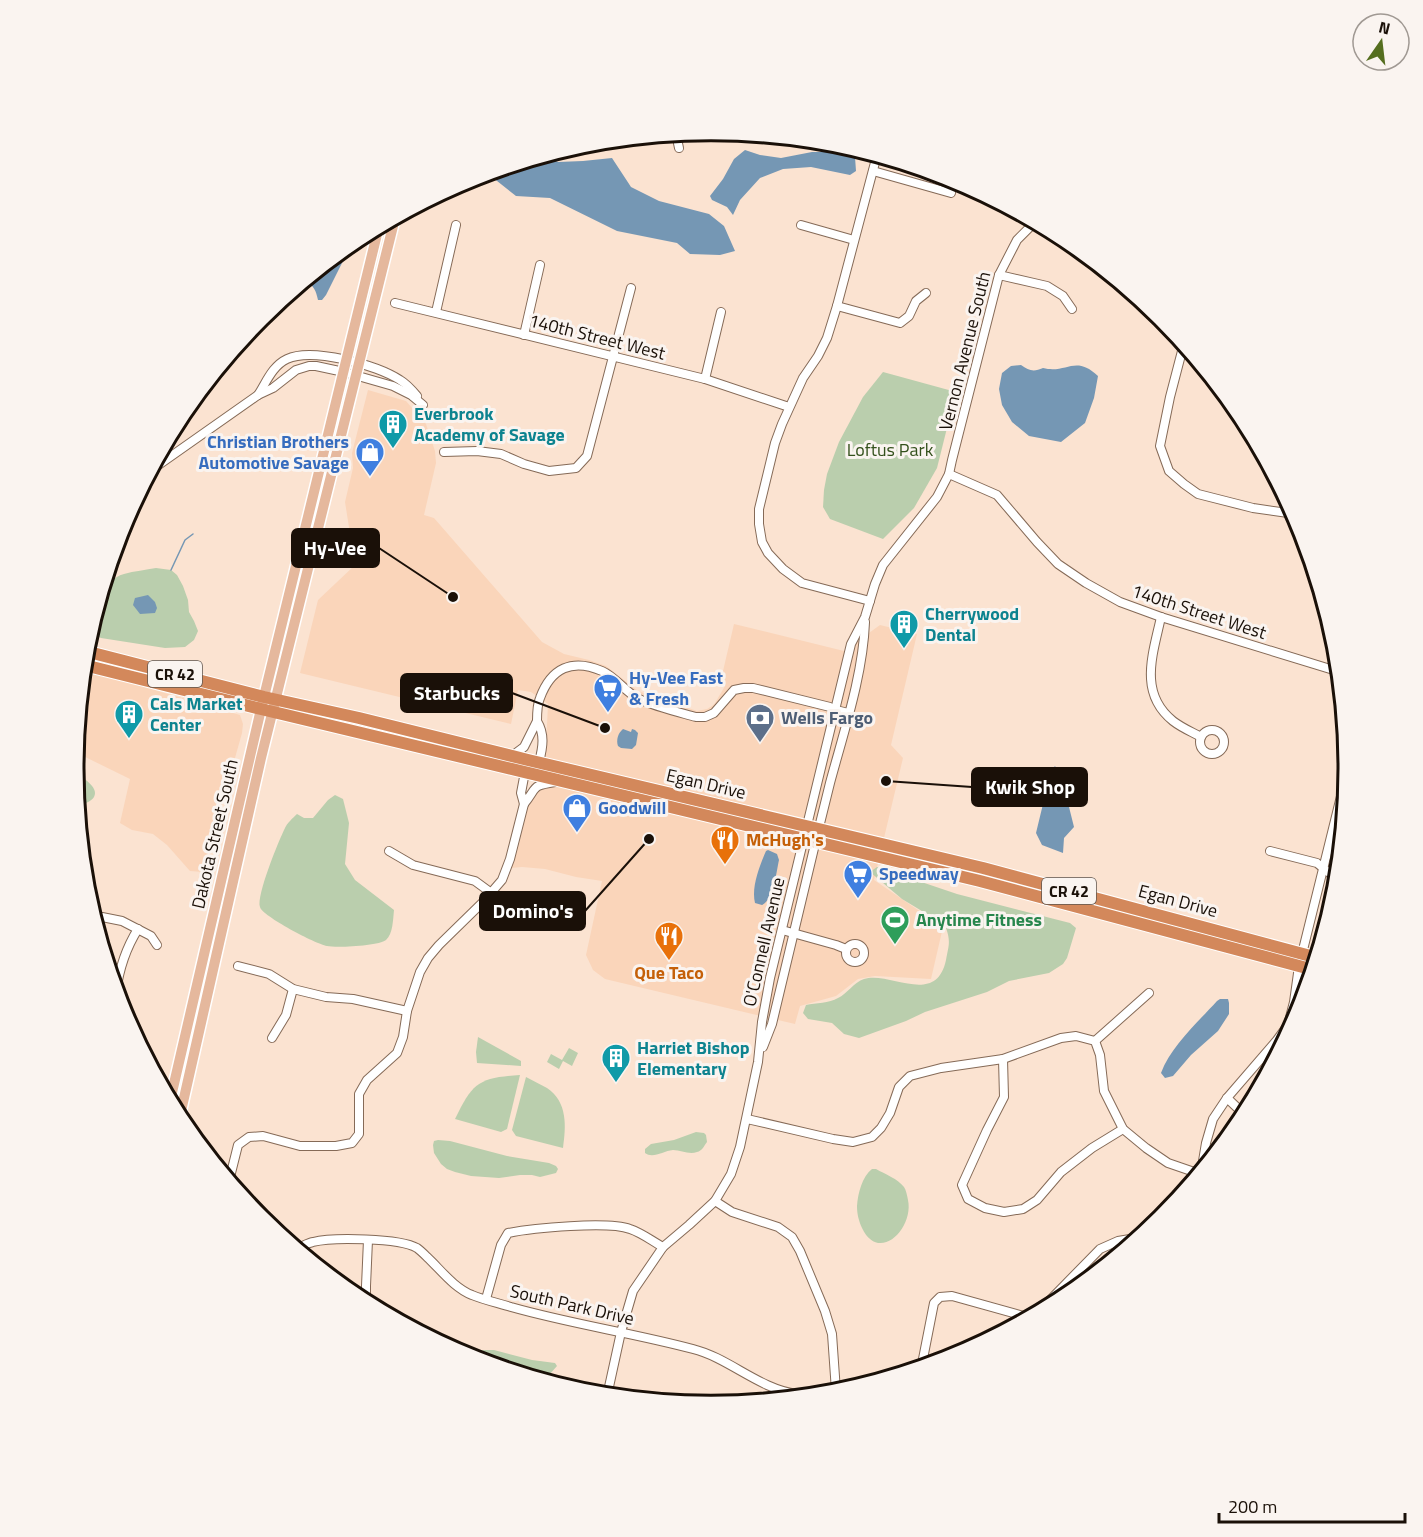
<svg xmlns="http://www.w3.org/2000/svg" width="1423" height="1537" viewBox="0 0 1423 1537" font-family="'Titillium Web',sans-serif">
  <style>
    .built { fill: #fad5ba }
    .green { fill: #bacead }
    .water { fill: #7597b4 }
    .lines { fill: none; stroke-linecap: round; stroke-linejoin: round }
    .stream { stroke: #7597b4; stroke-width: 1.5 }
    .minor-casing { stroke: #856a57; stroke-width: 10 }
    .major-casing { stroke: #fff; stroke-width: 13 }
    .highway-casing { stroke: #fff; stroke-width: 14 }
    .minor { stroke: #fff; stroke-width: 8 }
    .major { stroke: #e5b89d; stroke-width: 10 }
    .highway { stroke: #d3885b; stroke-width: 12 }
    .labels { text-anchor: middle; stroke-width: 6; stroke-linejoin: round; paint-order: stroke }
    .shield { fill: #faf4f0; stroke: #5d544e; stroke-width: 1.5 }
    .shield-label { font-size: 16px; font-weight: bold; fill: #1a1008 }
    .street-label { font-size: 18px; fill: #1a1008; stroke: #faf4f0 }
    .culture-label { font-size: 18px; font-weight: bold; fill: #0d838f; stroke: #faf4f0; text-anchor: start }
    .shop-label { font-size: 18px; font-weight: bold; fill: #366cbe; stroke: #faf4f0; text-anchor: start }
    .park-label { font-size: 18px; fill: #34511c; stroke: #faf4f0 }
    .service-label { font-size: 18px; font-weight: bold; fill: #4e5e75; stroke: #faf4f0; text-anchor: start }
    .food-label { font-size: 18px; font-weight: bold; fill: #c56008; stroke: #faf4f0; text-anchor: start }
    .leisure-label { font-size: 18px; font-weight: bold; fill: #27864d; stroke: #faf4f0; text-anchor: start }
    .rim { fill: none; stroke: #1a1008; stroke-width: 3 }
    .leader { fill: none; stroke: #1a1008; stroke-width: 2 }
    .callout-dot { fill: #1a1008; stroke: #faf4f0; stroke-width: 2 }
    .callout { fill: #1a1008; stroke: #1a1008; stroke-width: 2 }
    .callout-label { font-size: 20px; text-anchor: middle; font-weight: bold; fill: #fff }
  </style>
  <rect width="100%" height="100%" fill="#fbe3d1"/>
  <g class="built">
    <polygon points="368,390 406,401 426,424 435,451 436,463 424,515 434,518 542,642 564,654 589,660 606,666 638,691 697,711 707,709 712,706 715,703 725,686 723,671 734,624 844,651 880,625 917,634 891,745 903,758 874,880 943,927 931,979 875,976 858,979 836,996 800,1006 795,1024 605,979 593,970 586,955 602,881 576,877 545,869 522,867 511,868 517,852 528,807 536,792 546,747 548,704 531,692 518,690 511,724 300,673 318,600 355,565 345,502 353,468 352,453"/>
    <polygon points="83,669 240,715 243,724 242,733 203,872 190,871 167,845 153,834 132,830 120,823 130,779 75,752"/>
  </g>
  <g class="green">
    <polygon points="883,372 956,392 937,468 914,508 883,539 830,519 823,507 824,490 827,474 839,442 863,397"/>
    <path d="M 156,568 L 171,570 L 177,575 L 183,586 L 188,600 L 189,612 L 194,621 L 198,631 L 194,640 L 185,647 L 165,648 L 101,638 L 89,632 C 95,614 102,579 124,574 C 134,571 146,570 156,568 Z"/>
    <path d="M 74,772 C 80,776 100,787 94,797 C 92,801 82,805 77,807 Z"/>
    <path d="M 335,795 L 343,799 L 349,823 L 345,864 L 355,880 L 394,910 C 393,919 393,934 386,940 C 379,946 336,948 327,946 C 316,944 262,916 260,907 C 256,896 279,840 285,828 C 287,823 293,818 297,814 L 304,818 L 313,818 L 328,800 Z"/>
    <path d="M 877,867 L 957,894 L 1070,923 L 1076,928 L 1067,958 L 1063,964 L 1049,973 L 1009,981 L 987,992 L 925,1012 L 906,1021 L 859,1038 L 844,1034 L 832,1023 L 808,1019 L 803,1013 L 806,1005 C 816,1003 829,1003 838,998 C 847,994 854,982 864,979 C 890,971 936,1007 946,960 C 949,944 951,941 945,925 L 902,899 L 870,872 Z"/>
    <polygon points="478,1037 521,1061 521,1066 477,1063 476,1052"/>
    <polygon points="569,1048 578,1053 572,1066 563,1061 559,1069 547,1062 551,1054 562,1060"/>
    <path d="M 520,1075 L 507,1129 L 501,1132 L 455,1119 C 473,1082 479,1078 520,1075 Z"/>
    <path d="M 526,1077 C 533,1081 540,1084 547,1088 C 568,1102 566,1127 563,1148 L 516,1136 L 512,1130 Z"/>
    <path d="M 696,1132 L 704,1133 L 706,1135 L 707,1142 C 704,1146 702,1151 697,1152 C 689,1155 681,1150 673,1150 C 663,1151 653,1159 645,1153 L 645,1149 L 651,1144 L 674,1140 Z"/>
    <polygon points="438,1140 450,1141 507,1156 549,1163 556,1166 558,1169 556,1173 540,1177 532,1175 520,1175 499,1178 471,1176 455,1172 447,1169 441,1164 434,1153 433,1145 434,1141"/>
    <path d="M 872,1169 L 876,1169 C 885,1174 898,1179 904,1187 C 906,1190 907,1195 908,1200 C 914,1228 879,1264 862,1228 C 859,1221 857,1215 857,1206 C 858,1193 862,1177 872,1169 Z"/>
    <polygon points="483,1350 494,1350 532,1360 555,1363 557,1366 549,1375 539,1380 477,1361 478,1356"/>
  </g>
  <g class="water">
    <polygon points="745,150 760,155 781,158 812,152 829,152 855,157 856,171 850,175 811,167 783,169 760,178 740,200 733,215 727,207 712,200 710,196 723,179 734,159"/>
    <polygon points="545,156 558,162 583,161 612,158 631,187 659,201 709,214 724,226 735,251 720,255 690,254 677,243 617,231 550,198 516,196 487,173"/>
    <path d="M 343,250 L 346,255 L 326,295 L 322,300 L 318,300 C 316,291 314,285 305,281 Z"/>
    <path d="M 1021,365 C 1029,371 1034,372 1043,368 C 1067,374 1075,354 1098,376 L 1094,398 L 1085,423 L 1061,442 L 1029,436 L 1012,422 L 1002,405 L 999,389 L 1002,373 L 1011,366 Z"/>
    <polygon points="148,595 155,602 157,608 155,613 140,614 133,605 135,598"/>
    <path d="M 623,729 L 631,732 L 632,729 L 635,730 L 638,733 L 636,745 L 632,749 L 621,748 L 618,746 C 616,740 618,733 623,729 Z"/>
    <path d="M 1055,766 L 1069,789 L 1075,797 L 1069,807 L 1074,827 L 1064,838 L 1063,853 L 1042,845 L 1036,833 L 1043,804 L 1050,798 C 1046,783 1045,778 1055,766 Z"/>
    <path d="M 768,850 L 777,854 L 779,860 C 776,873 774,899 762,905 L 755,903 C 751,887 760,865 766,851 Z"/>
    <path d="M 1220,999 L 1228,999 L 1229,1003 L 1229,1014 L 1218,1031 L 1191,1055 L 1173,1076 L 1165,1078 L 1161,1073 C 1171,1046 1198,1022 1217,1001 Z"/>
  </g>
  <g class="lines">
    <polyline class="stream" points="171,570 185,540 193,534"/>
    <g class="minor-casing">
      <g id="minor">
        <polyline points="676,134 679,148"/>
        <polyline points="873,171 951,193"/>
        <polyline points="801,225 854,240"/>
        <polyline points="999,275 1047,286 1063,296 1072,309"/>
        <polyline points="395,303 705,379 789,407"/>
        <polyline points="837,306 900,323 909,316 916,301 926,293"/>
        <polyline points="436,312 456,225"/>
        <polyline points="524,335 540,265"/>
        <polyline points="1186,346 1182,351 1170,397 1160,446 1169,471 1184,484 1198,494 1253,508 1295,514"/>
        <polyline points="705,379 721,312"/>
        <path d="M 258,395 C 266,383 272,366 287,359 C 312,347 377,365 400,380 C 407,384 412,390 417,396"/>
        <polyline points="444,452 477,451 501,454 524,464 549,471 576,468 587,456 631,288"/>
        <polyline points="150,471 258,395 273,388 296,370 309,366 316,366 344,372 393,386 411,395 423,405"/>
        <polyline points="949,474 997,495 1037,542 1058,564 1086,583 1120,602 1161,617 1340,672"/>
        <polyline points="870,601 802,583 783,569 768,553 762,542 759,524 759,509 775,443 782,424 803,378 818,356 827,338 837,306 877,155"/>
        <path d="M 1161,617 C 1153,654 1138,693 1173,721 C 1182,728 1192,732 1201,737"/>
        <path d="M 537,721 C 537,714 537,705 540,698 C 551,668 572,658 602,671 C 616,677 625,692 639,699 C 656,707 678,712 696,717 L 705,717 L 714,713 L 734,690 L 744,688 L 753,688 L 830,707 L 836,710 L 848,713"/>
        <circle cx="1212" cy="742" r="12"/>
        <path d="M 512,756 L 524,747 L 537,721 C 545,734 543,747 539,762"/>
        <path d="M 525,772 L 521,793 L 524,804 C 538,787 530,786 555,782"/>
        <polyline points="389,851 413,865 475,881 490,892"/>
        <polyline points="1270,851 1317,863 1333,876 1339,877"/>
        <polyline points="93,916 102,917 122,921 151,936 157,945"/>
        <polyline points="782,930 836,945 846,949"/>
        <circle cx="855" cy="953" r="9"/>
        <polyline points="238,966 269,974 293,989 326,997 353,999 407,1011"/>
        <path d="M 116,992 C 119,970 126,948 138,929"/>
        <polyline points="272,1038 286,1015 293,989"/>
        <polyline points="1095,1041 1149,993"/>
        <path d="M 763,1047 L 772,1024 C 791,943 810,863 830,783 C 844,731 863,675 865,622"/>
        <polyline points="1003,1059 1004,1097 987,1130 962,1185 968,1199 985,1208 1004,1212 1023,1209 1037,1200 1061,1172 1092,1148 1123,1129"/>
        <polyline points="1227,1098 1246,1116"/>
        <polyline points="747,1119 833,1139 853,1142 872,1137 881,1128 890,1113 899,1087 910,1076 941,1068 1003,1059 1061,1038 1076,1036 1095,1041 1100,1055 1104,1091 1123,1129 1146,1148 1168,1163 1200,1174"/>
        <polyline points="1201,1173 1206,1143 1213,1119 1227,1098 1277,1040 1288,1025 1294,1002 1299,966 1349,764"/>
        <polyline points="229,1181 238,1145 249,1137 263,1136 300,1146 336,1146 352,1143 359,1134 359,1094 367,1080 397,1053 403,1037 407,1011 420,972 428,958 439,945 483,902 502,880 510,859 524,804"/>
        <polyline points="715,1201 732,1212 778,1227 792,1237 800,1251 825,1311 832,1334 836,1391"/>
        <path d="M 296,1249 C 302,1247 307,1243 313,1242 C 332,1237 400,1238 417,1248 C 420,1250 424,1254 427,1257 C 440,1269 454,1288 472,1295 C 484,1300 498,1303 511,1307 C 571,1324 633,1333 693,1349 C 729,1358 759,1389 797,1394 C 815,1396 833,1391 851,1390"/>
        <path d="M 486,1299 L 501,1245 L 508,1233 C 533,1228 608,1221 630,1229 C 642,1233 652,1241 663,1247"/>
        <polyline points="366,1304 366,1286 368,1240"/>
        <polyline points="1038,1314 1050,1300 1100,1249 1118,1241 1142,1237"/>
        <polyline points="921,1369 934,1303 940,1297 952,1296 1031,1318"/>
        <polyline points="607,1396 621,1332 633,1291 663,1247 689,1225 715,1201 731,1174 740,1147 758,1062 762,1022 770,978 851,644 865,617 875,584 883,565 937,497 949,474 952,460 999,275 1017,240 1035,222"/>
      </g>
    </g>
    <g class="major-casing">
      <g id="major">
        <polyline points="170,1101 261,709 379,226"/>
        <polyline points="179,1120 261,758 395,218"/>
      </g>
    </g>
    <g class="highway-casing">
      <g id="highway">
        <polyline points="85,651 264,697 359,718 528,760 983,868 1318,958"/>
        <polyline points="84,665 261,709 980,881 1314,970"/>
      </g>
    </g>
    <use href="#minor" class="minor"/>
    <use href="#major" class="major"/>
    <use href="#highway" class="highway"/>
  </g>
  <defs>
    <g id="building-pin" transform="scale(1.5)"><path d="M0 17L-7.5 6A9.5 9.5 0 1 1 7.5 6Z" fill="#0f9aa8" stroke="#faf4f0"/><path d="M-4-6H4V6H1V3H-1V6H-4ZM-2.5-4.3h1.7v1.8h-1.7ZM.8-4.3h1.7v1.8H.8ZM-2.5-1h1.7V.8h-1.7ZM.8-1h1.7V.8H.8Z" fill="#fff"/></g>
    <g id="shop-pin" transform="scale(1.5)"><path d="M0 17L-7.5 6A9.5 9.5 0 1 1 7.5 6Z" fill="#3f7fe0" stroke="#faf4f0"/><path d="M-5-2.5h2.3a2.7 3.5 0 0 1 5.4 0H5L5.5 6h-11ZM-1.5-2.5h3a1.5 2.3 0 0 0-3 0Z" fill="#fff"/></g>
    <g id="supermarket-pin" transform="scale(1.5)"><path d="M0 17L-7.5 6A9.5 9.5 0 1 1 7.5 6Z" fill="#3f7fe0" stroke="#faf4f0"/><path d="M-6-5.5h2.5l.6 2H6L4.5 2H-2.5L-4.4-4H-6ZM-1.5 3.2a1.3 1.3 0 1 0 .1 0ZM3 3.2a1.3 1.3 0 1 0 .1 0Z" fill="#fff"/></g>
    <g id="bank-pin" transform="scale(1.5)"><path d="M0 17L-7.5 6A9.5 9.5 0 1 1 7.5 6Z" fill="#5c6f8a" stroke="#faf4f0"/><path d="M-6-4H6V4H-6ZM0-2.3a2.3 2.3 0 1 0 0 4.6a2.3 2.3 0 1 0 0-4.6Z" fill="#fff"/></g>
    <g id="restaurant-pin" transform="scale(1.5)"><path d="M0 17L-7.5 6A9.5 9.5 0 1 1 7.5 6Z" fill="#e8710a" stroke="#faf4f0"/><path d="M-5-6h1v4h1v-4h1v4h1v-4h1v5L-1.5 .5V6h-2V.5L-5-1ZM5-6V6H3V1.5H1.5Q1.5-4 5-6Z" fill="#fff"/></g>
    <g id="stadium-pin" transform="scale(1.5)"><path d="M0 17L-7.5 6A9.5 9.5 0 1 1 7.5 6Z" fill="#2e9e5b" stroke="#faf4f0"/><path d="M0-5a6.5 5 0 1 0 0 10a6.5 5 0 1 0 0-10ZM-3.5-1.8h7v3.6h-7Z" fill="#fff"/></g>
  </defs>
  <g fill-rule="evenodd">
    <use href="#building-pin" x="393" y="424"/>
    <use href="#shop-pin" x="370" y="452"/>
    <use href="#building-pin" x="904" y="624"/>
    <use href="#supermarket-pin" x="608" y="688"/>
    <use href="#building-pin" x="129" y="714"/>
    <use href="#bank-pin" x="760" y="718"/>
    <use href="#shop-pin" x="577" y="808"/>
    <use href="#restaurant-pin" x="725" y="840"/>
    <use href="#supermarket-pin" x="858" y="874"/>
    <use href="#stadium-pin" x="895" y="920"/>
    <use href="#restaurant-pin" x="669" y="936"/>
    <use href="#building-pin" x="616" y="1058"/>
  </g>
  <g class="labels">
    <g class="shield">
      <rect x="148" y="661" width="54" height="26" rx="4.5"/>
      <rect x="1042" y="878" width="54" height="26" rx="4.5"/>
    </g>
    <g class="shield-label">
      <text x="175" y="680">CR 42</text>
      <text x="1069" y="897">CR 42</text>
    </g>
    <g class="street-label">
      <text transform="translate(597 337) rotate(14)" y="6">140th Street West</text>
      <text transform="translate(965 351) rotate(-76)" y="6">Vernon Avenue South</text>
      <text transform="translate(1199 612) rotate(18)" y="6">140th Street West</text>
      <text transform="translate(706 784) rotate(13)" y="6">Egan Drive</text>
      <text transform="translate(215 834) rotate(-77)" y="6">Dakota Street South</text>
      <text transform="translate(1178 901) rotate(15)" y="6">Egan Drive</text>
      <text transform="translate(764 942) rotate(-77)" y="6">O'Connell Avenue</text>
      <text transform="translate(572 1305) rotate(13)" y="6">South Park Drive</text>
    </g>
    <g class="culture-label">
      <text x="414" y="420">Everbrook<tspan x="414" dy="21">Academy of Savage</tspan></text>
      <text x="925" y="620">Cherrywood<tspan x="925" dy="21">Dental</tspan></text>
      <text x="150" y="710">Cals Market<tspan x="150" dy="21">Center</tspan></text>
      <text x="637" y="1054">Harriet Bishop<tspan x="637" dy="21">Elementary</tspan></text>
    </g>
    <g class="shop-label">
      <text x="349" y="448" text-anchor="end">Christian Brothers<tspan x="349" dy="21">Automotive Savage</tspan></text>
      <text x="629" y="684">Hy-Vee Fast<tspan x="629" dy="21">&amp; Fresh</tspan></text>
      <text x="598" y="814">Goodwill</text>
      <text x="879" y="880">Speedway</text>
    </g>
    <g class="park-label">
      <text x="890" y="456">Loftus Park</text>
    </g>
    <g class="service-label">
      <text x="781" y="724">Wells Fargo</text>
    </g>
    <g class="food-label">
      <text x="746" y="846">McHugh's</text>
      <text x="669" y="979" text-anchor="middle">Que Taco</text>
    </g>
    <g class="leisure-label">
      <text x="916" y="926">Anytime Fitness</text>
    </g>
  </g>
  <path d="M0 0H1423V1537H0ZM84 768a627 627 0 1 1 1254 0a627 627 0 1 1-1254 0Z" fill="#faf4f0" fill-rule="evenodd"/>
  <path class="rim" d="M84 768a627 627 0 1 1 1254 0a627 627 0 1 1-1254 0Z"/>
  <path class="leader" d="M453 597L379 548M605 728L512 693M886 781L972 787M649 839L585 911"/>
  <g class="callout-dot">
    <circle cx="453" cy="597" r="6"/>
    <circle cx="605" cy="728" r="6"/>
    <circle cx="886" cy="781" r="6"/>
    <circle cx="649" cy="839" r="6"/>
  </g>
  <g class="callout">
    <rect x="292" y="529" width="87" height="38" rx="6"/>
    <rect x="401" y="674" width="111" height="38" rx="6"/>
    <rect x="972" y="768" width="115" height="38" rx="6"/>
    <rect x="480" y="892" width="105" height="38" rx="6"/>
  </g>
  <g class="callout-label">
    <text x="335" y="555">Hy-Vee</text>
    <text x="457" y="700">Starbucks</text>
    <text x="1030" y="794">Kwik Shop</text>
    <text x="533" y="918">Domino's</text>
  </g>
  <g transform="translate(1381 42) rotate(14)"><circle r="28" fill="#faf4f0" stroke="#a09993" stroke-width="1.5"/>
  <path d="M0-4.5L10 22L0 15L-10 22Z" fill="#556e1f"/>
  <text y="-9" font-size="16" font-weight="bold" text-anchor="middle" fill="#1a1008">N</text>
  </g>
  <path d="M1219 1513v9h186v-9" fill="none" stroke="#1a1008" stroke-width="3"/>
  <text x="1228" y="1513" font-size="18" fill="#1a1008" stroke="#faf4f0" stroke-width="4.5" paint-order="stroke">200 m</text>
</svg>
